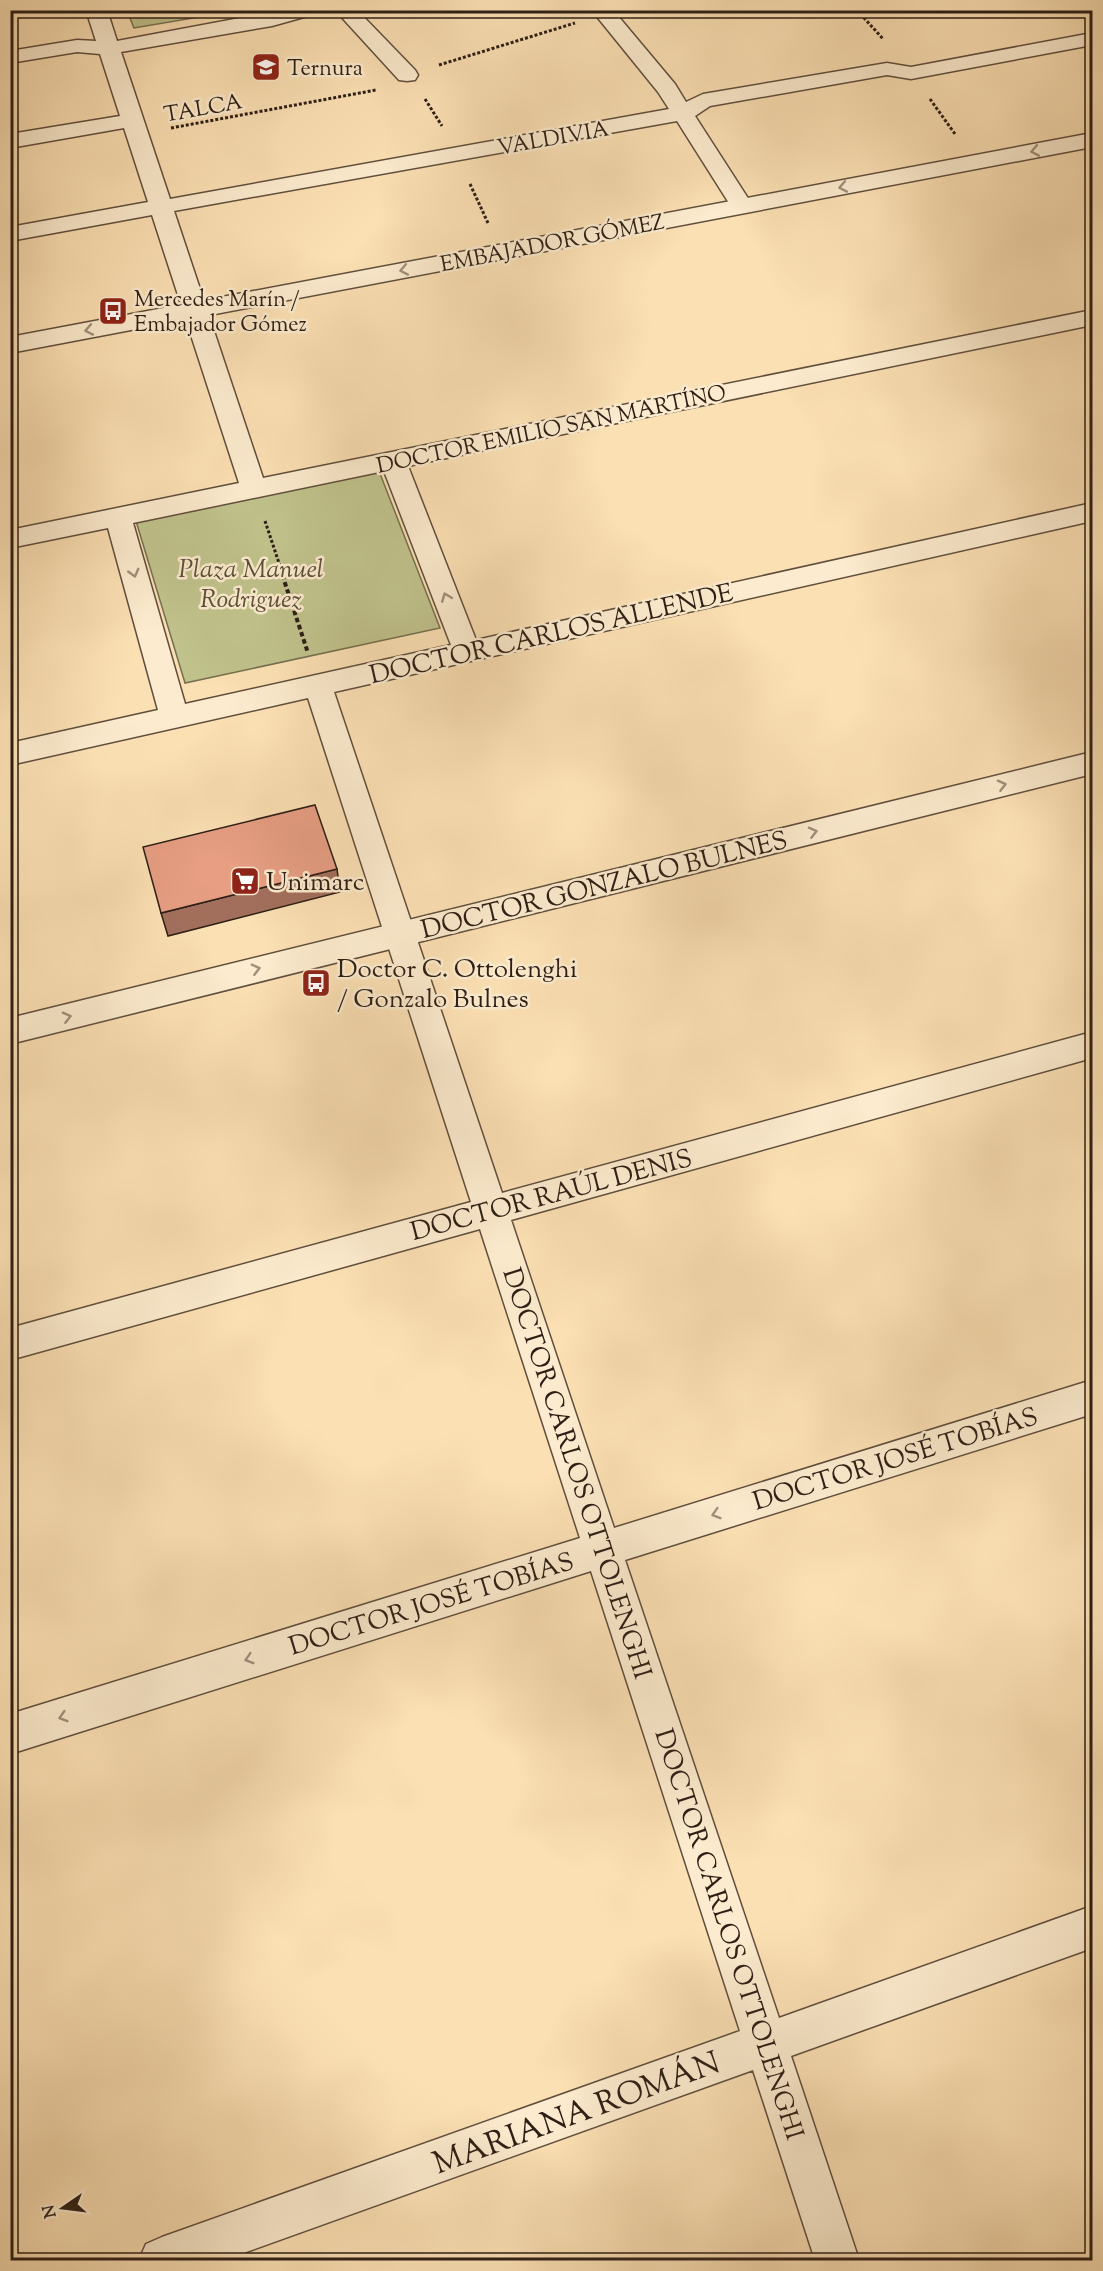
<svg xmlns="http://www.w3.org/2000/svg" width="1103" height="2271" viewBox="0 0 1103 2271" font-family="'Sorts Mill Goudy',serif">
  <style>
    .green { fill: #c0c28c; stroke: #767050; stroke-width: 1.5 }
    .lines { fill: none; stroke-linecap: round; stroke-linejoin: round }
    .minor-casing { stroke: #604e3d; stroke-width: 3 }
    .tertiary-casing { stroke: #604e3d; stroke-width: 3 }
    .path-far1 { stroke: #2d1e15; stroke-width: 3; stroke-dasharray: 3 2; stroke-linecap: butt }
    .path { stroke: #2d1e15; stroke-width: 4; stroke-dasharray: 4.5 3; stroke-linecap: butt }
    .minor { fill: #fcebce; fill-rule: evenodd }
    .tertiary { fill: #fcebce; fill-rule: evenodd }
    .shaded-wall { fill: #a26f5c; stroke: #2d1e15; stroke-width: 1.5 }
    .building { fill: #e79e83; stroke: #2d1e15; stroke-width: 1.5 }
    .oneway { stroke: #9f8f7b }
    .labels { text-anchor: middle; stroke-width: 5; stroke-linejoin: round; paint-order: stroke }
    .far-poi-label { font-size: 22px; fill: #2d1e15; stroke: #fcebce; text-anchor: start }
    .far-street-label { font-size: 22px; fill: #2d1e15; stroke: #fcebce }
    .park-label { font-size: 26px; font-style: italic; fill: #594f39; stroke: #fcebce }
    .street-label { font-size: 26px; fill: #2d1e15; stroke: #fcebce }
    .poi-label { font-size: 26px; fill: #2d1e15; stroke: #fcebce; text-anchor: start }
    .near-street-label { font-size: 32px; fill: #2d1e15; stroke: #fcebce }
  </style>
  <rect width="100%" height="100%" fill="#fbe0b4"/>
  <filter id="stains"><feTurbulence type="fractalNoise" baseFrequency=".00333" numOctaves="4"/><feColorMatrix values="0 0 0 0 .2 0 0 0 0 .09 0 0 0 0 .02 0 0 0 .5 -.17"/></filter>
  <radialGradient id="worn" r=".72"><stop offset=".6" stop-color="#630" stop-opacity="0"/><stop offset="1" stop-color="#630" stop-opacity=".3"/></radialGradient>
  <g class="green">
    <polygon points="127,11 235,11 134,28"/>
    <polygon points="379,471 440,628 185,683 136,521"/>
  </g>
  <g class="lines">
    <g class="minor-casing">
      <g id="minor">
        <path d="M 86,10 L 107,10 L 117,41 L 283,10 L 318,10 L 315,14 L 272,26 L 121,52 L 170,199 L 669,109 L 658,92 L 598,18 L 595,14 L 597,10 L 613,10 L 675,84 L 686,102 L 703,94 L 887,63 L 911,67 L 1092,33 L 1092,45 L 911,79 L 887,75 L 710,106 L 695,116 L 753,206 L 750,211 L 742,213 L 734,211 L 677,121 L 174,211 L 263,478 L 1092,310 L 1092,325 L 408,466 L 476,640 L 1092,503 L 1092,521 L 334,692 L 502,1193 L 1092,1032 L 1092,1058 L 511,1220 L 614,1528 L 1092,1380 L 1092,1414 L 625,1560 L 779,2018 L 1092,1906 L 1092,1948 L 791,2056 L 859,2260 L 815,2260 L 753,2070 L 224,2260 L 139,2260 L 146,2244 L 162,2237 L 740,2031 L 591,1571 L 10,1754 L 10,1714 L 580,1538 L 480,1229 L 10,1360 L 10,1328 L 471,1202 L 308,698 L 10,765 L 10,743 L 158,710 L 108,528 L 10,548 L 10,530 L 239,483 L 152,215 L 10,241 L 10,227 L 148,202 L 124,128 L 10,148 L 10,134 L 120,116 L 100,54 L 77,52 L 10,63 L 10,51 L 77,40 L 96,41 ZM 384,471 L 451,645 L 185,704 L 133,523 Z"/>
        <polygon points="335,10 357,10 415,70 418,75 415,80 407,81 399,80"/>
      </g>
    </g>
    <g class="tertiary-casing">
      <g id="tertiary">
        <polygon points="1092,133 1092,147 10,353 10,337"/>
        <polygon points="1092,752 1092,774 10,1044 10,1018"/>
      </g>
    </g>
    <g class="path-far1">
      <polyline points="857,10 883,39"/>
      <polyline points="439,65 575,23"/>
      <polyline points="425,99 442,126"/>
      <polyline points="930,99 955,134"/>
      <polyline points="171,128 376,90"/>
      <polyline points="470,184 488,223"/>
      <polyline points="265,521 281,569"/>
    </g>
    <polyline class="path" points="280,568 308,653"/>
    <use href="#minor" class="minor"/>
    <use href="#tertiary" class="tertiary"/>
  </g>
  <polygon class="shaded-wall" points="337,869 340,892 168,936 161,913"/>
  <polygon class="building" points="315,805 337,869 161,913 143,847"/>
  <defs><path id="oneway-chevron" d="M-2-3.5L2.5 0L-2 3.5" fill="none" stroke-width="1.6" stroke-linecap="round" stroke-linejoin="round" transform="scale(1.5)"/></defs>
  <g class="oneway">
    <use href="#oneway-chevron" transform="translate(1035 151) rotate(169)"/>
    <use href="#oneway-chevron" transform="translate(843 187) rotate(169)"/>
    <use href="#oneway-chevron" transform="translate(404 270) rotate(169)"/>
    <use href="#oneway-chevron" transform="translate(89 330) rotate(169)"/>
    <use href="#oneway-chevron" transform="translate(134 573) rotate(75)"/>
    <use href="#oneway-chevron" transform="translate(446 597) rotate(-111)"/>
    <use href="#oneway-chevron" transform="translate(1002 785) rotate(-14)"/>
    <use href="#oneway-chevron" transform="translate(813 832) rotate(-14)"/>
    <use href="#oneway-chevron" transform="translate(256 969) rotate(-14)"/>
    <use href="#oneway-chevron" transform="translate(67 1017) rotate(-14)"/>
    <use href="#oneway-chevron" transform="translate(716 1514) rotate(163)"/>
    <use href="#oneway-chevron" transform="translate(249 1659) rotate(163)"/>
    <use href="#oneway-chevron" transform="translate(63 1717) rotate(163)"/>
  </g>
  <defs>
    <g id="school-square" transform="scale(1.5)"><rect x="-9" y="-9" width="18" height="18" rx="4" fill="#8f2418" stroke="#fcebce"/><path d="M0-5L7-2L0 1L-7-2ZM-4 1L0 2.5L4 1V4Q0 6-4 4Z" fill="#fff"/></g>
    <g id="bus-square" transform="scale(1.5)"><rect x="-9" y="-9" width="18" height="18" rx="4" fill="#8f2418" stroke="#fcebce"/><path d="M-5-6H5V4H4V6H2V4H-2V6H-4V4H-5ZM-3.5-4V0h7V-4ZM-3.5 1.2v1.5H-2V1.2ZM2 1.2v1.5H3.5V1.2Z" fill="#fff"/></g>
    <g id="supermarket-square" transform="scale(1.5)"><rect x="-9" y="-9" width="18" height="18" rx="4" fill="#8f2418" stroke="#fcebce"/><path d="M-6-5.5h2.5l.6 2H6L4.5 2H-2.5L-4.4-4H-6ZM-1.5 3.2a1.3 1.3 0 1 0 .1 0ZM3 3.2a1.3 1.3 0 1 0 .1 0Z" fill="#fff"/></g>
  </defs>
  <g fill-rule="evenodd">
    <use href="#school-square" x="266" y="67"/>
    <use href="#bus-square" x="113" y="311"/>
    <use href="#supermarket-square" x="245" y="881"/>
    <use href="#bus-square" x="316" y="983"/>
  </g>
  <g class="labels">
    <g class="far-poi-label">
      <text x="287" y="75">Ternura</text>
      <text x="134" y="306">Mercedes Marín /<tspan x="134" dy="25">Embajador Gómez</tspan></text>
    </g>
    <g class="far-street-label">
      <text transform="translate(203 107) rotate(-10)" y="8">TALCA</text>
      <text transform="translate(553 137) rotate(-10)" y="8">VALDIVIA</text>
      <text transform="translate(552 242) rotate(-11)" y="8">EMBAJADOR GÓMEZ</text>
      <text transform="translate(551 428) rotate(-12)" y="8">DOCTOR EMILIO SAN MARTÍNO</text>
    </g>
    <g class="park-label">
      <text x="251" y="577">Plaza Manuel<tspan x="251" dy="30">Rodriguez</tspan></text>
    </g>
    <g class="street-label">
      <text transform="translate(551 633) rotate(-13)" y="9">DOCTOR CARLOS ALLENDE</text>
      <text transform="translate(604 884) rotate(-14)" y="9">DOCTOR GONZALO BULNES</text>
      <text transform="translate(551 1194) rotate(-15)" y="9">DOCTOR RAÚL DENIS</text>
      <text transform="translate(895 1458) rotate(-17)" y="9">DOCTOR JOSÉ TOBÍAS</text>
      <text transform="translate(578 1473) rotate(72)" y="9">DOCTOR CARLOS OTTOLENGHI</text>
      <text transform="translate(431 1603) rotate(-17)" y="9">DOCTOR JOSÉ TOBÍAS</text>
      <text transform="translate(730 1934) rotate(72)" y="9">DOCTOR CARLOS OTTOLENGHI</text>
    </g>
    <g class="poi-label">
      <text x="266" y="890">Unimarc</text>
      <text x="337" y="977">Doctor C. Ottolenghi<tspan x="337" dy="30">/ Gonzalo Bulnes</tspan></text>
    </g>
    <g class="near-street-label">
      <text transform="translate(576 2112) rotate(-20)" y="11">MARIANA ROMÁN</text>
    </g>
  </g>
  <rect width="1103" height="2271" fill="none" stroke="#fbe0b4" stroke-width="36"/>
  <rect x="12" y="12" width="1079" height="2247" fill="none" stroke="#2d1e15" stroke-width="3"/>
  <rect x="18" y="18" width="1067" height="2235" fill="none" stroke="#2d1e15" stroke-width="1.5"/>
  <g transform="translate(63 2208) rotate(256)" stroke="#fcebce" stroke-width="4.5" paint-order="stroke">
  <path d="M0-4.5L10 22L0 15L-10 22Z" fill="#2d1e15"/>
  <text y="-9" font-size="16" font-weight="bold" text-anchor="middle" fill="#2d1e15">N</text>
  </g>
  <rect width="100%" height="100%" filter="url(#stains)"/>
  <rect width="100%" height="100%" fill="url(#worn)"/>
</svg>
